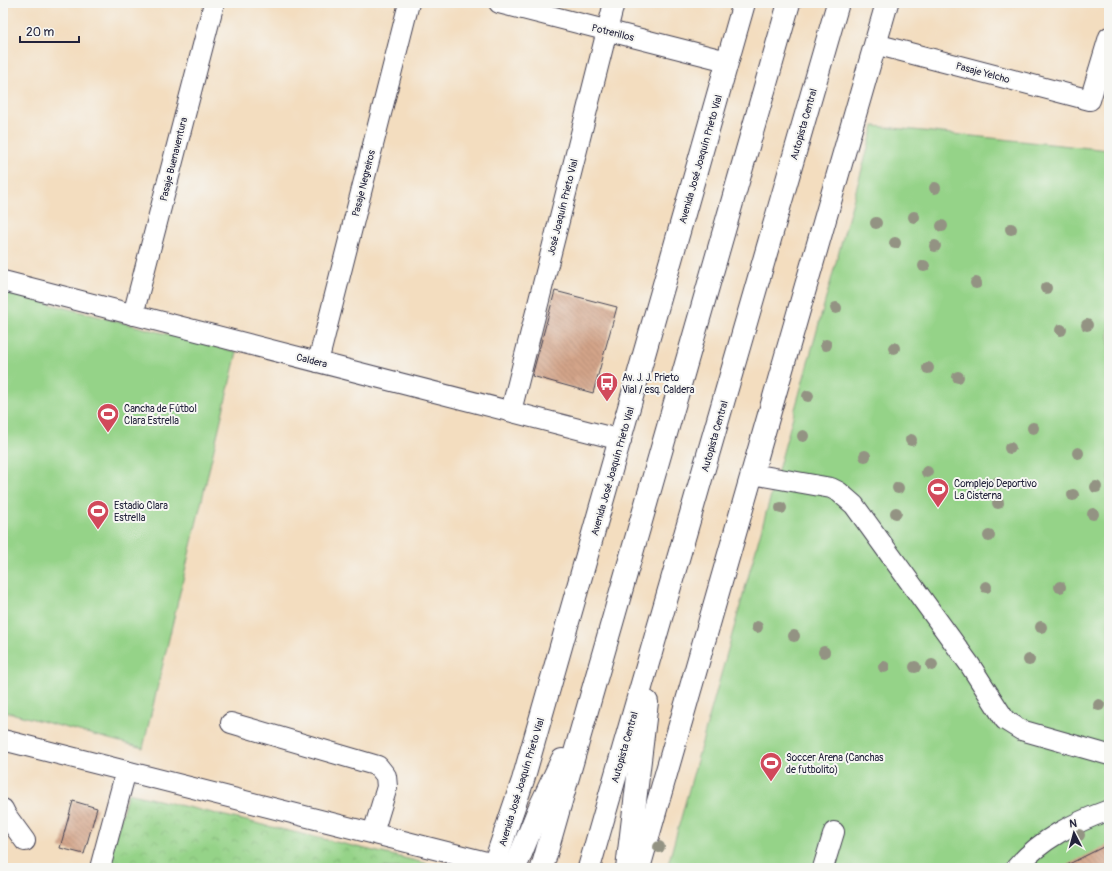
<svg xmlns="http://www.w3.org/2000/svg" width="1112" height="871" viewBox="0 0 1112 871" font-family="Pangolin,sans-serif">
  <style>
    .park { fill: url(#park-crowns); stroke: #5c7a62 }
    .pitch { fill: #95d388; stroke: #5c7a62 }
    .building { fill: url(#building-back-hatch) }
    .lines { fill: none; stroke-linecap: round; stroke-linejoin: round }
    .minor-casing { stroke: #413e4f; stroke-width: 22 }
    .major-casing { stroke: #413e4f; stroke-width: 24 }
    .highway-casing { stroke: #413e4f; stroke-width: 24 }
    .minor { stroke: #fff; stroke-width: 20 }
    .major { stroke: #fff; stroke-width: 22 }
    .highway { stroke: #fff; stroke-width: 22 }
    .tree { fill: #939383 }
    .labels { text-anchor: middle; stroke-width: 4; stroke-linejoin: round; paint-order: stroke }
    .street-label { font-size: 10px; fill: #22223b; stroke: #f6f6f2 }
    .poi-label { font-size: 10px; fill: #22223b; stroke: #f6f6f2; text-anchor: start }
  </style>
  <defs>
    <pattern id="park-crowns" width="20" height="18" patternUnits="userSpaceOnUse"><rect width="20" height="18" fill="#95d388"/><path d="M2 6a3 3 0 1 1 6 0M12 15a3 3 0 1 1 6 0" fill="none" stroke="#80b576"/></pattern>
    <pattern id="building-back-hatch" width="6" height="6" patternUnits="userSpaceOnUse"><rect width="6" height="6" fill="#d3a489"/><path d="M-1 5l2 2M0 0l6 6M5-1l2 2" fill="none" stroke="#ab8571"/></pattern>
  </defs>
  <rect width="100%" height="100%" fill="#f6f6f2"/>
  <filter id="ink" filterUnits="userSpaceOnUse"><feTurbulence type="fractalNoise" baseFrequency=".025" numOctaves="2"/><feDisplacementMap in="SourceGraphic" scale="8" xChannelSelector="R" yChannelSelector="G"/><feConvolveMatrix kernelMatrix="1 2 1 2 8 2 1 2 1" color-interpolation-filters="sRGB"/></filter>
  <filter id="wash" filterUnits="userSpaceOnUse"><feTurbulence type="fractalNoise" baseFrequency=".012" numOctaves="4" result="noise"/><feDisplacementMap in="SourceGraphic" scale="16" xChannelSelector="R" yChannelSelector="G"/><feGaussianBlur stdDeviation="0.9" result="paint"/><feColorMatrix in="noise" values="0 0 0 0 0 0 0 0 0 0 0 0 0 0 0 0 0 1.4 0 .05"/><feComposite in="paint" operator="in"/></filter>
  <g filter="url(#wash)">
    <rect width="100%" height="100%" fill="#f3ddbf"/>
    <polygon class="park" points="128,793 446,868 106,868"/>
    <g class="pitch">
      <polygon points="874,126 1109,150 1109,868 667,868"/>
      <polygon points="3,292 237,352 143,748 3,711"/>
    </g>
    <g id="blocks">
      <g class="building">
        <polygon points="555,291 617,307 593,393 532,376"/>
        <polygon points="73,801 97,808 84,854 60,848"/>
        <polygon points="1109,844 1109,868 1061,868"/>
      </g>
    </g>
  </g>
  <g filter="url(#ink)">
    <use href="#blocks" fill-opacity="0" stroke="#413e4f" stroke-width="1"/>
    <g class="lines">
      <g class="minor-casing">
        <g id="minor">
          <polyline points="499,3 727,61"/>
          <polyline points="875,44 1090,100 1109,37"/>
          <polyline points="3,281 621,440"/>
          <polyline points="133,315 214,3"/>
          <polyline points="318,362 409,3"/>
          <polyline points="511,411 614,3"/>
          <polyline points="752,474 831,488 839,492 854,505 970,665 1005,720 1021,730 1109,755"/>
          <polyline points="231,723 378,766 386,776 387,787 373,833"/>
          <polyline points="3,740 494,864"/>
          <polyline points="3,809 6,815 25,841"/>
          <polyline points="100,868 126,771"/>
          <polyline points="823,868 834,832"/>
          <path d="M 1016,868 C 1041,839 1073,823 1109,810"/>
        </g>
      </g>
      <g class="major-casing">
        <g id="major">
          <polyline points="493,868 523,780 744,3"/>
          <polyline points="639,868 887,3"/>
        </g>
      </g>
      <g class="highway-casing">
        <g id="highway">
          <polyline points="515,868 539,809 562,760"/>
          <polyline points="542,868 789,3"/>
          <polyline points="589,868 838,3"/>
          <polyline points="627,868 647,702"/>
        </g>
      </g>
      <use href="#minor" class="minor"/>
      <use href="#major" class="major"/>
      <use href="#highway" class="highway"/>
    </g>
    <g class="tree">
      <circle cx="935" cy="188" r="6"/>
      <circle cx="914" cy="217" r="6"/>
      <circle cx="876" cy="223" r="6"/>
      <circle cx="942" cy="226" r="6"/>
      <circle cx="1011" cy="229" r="6"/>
      <circle cx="895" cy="243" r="6"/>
      <circle cx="935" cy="246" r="6"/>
      <circle cx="924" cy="266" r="6"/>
      <circle cx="976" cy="283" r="6"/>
      <circle cx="1046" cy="288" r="6"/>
      <circle cx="836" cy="308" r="6"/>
      <circle cx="1087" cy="325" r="6"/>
      <circle cx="1061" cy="330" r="6"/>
      <circle cx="826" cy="345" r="6"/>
      <circle cx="894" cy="348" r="6"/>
      <circle cx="928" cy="368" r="6"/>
      <circle cx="958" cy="377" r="6"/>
      <circle cx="808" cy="396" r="6"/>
      <circle cx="1033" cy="428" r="6"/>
      <circle cx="803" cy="436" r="6"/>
      <circle cx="911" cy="440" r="6"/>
      <circle cx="1010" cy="448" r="6"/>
      <circle cx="1078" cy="453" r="6"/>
      <circle cx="865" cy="456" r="6"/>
      <circle cx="927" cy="472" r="6"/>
      <circle cx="997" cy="483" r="6"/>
      <circle cx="1096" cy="487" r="6"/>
      <circle cx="898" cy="488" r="6"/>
      <circle cx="1073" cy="495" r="6"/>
      <circle cx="998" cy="503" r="6"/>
      <circle cx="781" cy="508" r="6"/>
      <circle cx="896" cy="513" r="6"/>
      <circle cx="1093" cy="514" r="6"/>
      <circle cx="989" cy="536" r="6"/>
      <circle cx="986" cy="587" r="6"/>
      <circle cx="1060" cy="587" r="6"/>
      <circle cx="757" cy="627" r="6"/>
      <circle cx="1041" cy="627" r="6"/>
      <circle cx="794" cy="636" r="6"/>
      <circle cx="824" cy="652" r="6"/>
      <circle cx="1029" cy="660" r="6"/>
      <circle cx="932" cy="665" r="6"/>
      <circle cx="884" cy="667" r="6"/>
      <circle cx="915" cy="667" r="6"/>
      <circle cx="1099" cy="705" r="6"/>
      <circle cx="1079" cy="835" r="6"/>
      <circle cx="659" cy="847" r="6"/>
    </g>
  </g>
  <defs>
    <g id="bus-pin" transform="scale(1.15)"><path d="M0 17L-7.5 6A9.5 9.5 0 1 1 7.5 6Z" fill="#d1495b" stroke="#f6f6f2"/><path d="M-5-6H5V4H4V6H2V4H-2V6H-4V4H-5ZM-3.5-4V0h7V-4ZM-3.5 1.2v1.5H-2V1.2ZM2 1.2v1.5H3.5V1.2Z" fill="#fff"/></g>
    <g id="stadium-pin" transform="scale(1.15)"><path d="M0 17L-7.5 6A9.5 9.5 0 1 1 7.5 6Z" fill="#d1495b" stroke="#f6f6f2"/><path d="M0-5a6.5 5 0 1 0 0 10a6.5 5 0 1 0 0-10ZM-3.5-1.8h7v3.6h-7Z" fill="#fff"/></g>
  </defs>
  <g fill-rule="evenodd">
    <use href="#bus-pin" x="607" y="383"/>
    <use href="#stadium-pin" x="108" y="414"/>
    <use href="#stadium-pin" x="938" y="489"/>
    <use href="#stadium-pin" x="98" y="511"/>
    <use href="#stadium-pin" x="771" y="763"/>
  </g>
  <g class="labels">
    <g class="street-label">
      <text transform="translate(613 32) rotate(14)" y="4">Potrerillos</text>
      <text transform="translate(983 72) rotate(15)" y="4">Pasaje Yelcho</text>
      <text transform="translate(803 124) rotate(-74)" y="4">Autopista Central</text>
      <text transform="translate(173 159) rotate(-76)" y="4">Pasaje Buenaventura</text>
      <text transform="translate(700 159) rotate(-74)" y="4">Avenida José Joaquín Prieto Vial</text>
      <text transform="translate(363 183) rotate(-76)" y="4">Pasaje Negreiros</text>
      <text transform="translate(562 207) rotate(-76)" y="4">José Joaquín Prieto Vial</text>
      <text transform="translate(312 360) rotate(14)" y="4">Caldera</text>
      <text transform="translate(714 436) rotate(-74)" y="4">Autopista Central</text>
      <text transform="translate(612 471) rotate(-74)" y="4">Avenida José Joaquín Prieto Vial</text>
      <text transform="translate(624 747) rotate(-74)" y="4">Autopista Central</text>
      <text transform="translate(521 782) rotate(-73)" y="4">Avenida José Joaquín Prieto Vial</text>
    </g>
    <g class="poi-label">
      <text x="622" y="381">Av. J. J. Prieto<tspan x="622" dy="12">Vial / esq. Caldera</tspan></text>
      <text x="124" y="412">Cancha de Fútbol<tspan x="124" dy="12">Clara Estrella</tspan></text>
      <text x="954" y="487">Complejo Deportivo<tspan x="954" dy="12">La Cisterna</tspan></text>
      <text x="114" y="509">Estadio Clara<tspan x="114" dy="12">Estrella</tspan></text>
      <text x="786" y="761">Soccer Arena (Canchas<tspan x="786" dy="12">de futbolito)</tspan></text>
    </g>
  </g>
  <rect width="1112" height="871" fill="none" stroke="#f6f6f2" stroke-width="16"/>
  <g transform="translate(1074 833) rotate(354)" stroke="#f6f6f2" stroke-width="3" paint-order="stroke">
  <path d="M0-3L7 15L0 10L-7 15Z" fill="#22223b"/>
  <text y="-6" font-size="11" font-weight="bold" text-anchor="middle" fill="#22223b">N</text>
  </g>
  <path d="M20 36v6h59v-6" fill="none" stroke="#22223b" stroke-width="2"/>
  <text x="26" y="36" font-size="12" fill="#22223b" stroke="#f6f6f2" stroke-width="3" paint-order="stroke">20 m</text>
</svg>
